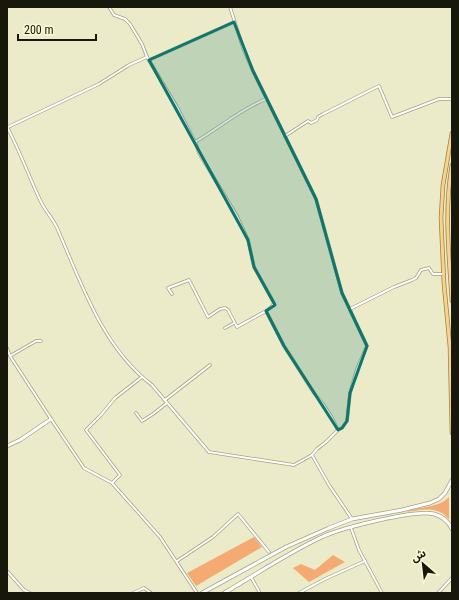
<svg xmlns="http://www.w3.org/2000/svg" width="459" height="600" viewBox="0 0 459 600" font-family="'Roboto Condensed','Noto Sans Arabic',sans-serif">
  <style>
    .green { fill: #f6aa73 }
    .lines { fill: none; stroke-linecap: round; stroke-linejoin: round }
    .street-casing { stroke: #a3a383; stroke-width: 3.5 }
    .secondary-casing { stroke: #a3a383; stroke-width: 4.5 }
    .primary-casing { stroke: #a38035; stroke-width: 4.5 }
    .street { stroke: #fff; stroke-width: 2 }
    .secondary { stroke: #fff; stroke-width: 3 }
    .primary { stroke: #f5d493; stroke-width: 3 }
    .marked { fill: #0f766e; fill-opacity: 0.2; stroke: #0f766e; stroke-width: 3; stroke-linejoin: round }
  </style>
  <rect width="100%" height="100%" fill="#ecebc9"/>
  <g class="green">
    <path d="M 449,497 L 449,520 C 439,505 421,510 406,512 C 419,506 437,509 449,497 Z"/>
    <polygon points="254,537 262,547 196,586 187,573"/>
    <polygon points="333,555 345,562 309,582 293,568 301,564 315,570"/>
  </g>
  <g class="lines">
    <g class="street-casing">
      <g id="street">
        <polyline points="230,7 243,48 253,71 316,199 342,293 367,346 357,369 350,393 347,421 342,428 338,430"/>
        <polyline points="149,60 234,22"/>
        <path d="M 7,127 C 20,151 29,177 41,202 C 46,212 54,220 58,230 C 82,285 103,348 152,385 L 209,452 L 294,465 L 312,455 L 317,449 L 326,442 L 338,430 L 331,416 L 323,404 L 314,393 L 284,346 L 266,311 L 271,307 L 274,303 L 254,267 L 248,240 L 237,216 L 199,153 L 196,144 L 177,107 L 147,57 L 142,44 L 130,24 L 125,19 L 114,15 L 109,7"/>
        <polyline points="8,127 99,84 129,65 147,57"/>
        <path d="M 285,136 L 308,121 L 311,123 L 317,120 L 318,117 L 323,114 C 342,105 360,95 379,86 L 392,117 L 439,99 L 452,99"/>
        <path d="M 195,142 C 219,128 241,109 266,99"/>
        <polyline points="172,294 168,288 189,280 208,317 220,309 225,308 228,310 237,327 266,311"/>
        <polyline points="350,309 394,287 412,280 416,278 421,270 429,268 433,274 443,274"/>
        <polyline points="225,328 234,323"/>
        <polyline points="7,348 10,356 51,419 84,468 112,483 160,537 197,593"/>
        <polyline points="10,356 36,341 41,341"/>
        <polyline points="165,400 210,365"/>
        <polyline points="136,413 142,421 153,414 167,403"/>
        <polyline points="312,455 329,485 352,519"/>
        <polyline points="112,483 120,475 86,430 101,415 115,398 142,377"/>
        <polyline points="351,528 359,550 382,593"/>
        <polyline points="177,561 213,537 238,514 269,552"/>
        <polyline points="7,571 24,590 30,593"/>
        <polyline points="251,577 260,593"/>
        <polyline points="133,593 144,588 151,593"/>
        <polyline points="299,593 325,579 365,561"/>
        <polyline points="438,593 452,578"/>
      </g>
    </g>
    <g class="secondary-casing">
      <g id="secondary">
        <polyline points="7,446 20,440 51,419"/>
        <polyline points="202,593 286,547 329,528 352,519 402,510 430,503 439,499 445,493 452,480"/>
        <path d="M 224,593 C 257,574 289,552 324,536 C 343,528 415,509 434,514 C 442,516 448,521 452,529"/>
      </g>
    </g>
    <g class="primary-casing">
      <g id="primary">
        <polyline points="452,133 443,185 441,218 444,284 450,347 452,433"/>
        <path d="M 452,165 C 444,210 449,256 452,301"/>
      </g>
    </g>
    <use href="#street" class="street"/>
    <use href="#secondary" class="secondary"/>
    <use href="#primary" class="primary"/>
  </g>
  <path class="marked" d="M 234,22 L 253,71 L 316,199 L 342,293 L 367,346 L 350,393 L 347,421 L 342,428 L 338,430 L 284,346 L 266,311 L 275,305 L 254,267 L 248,240 L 149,60 Z"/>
  <rect width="459" height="600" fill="none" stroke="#18170b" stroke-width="16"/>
  <g transform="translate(423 564) rotate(332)" stroke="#f9f9d6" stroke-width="3" paint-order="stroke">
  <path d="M0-3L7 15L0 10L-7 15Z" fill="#18170b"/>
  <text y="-6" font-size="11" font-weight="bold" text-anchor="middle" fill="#18170b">ش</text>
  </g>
  <path d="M18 34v6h78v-6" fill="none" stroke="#18170b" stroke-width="2"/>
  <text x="24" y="34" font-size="12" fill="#18170b" stroke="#f9f9d6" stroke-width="3" paint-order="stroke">200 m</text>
</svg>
